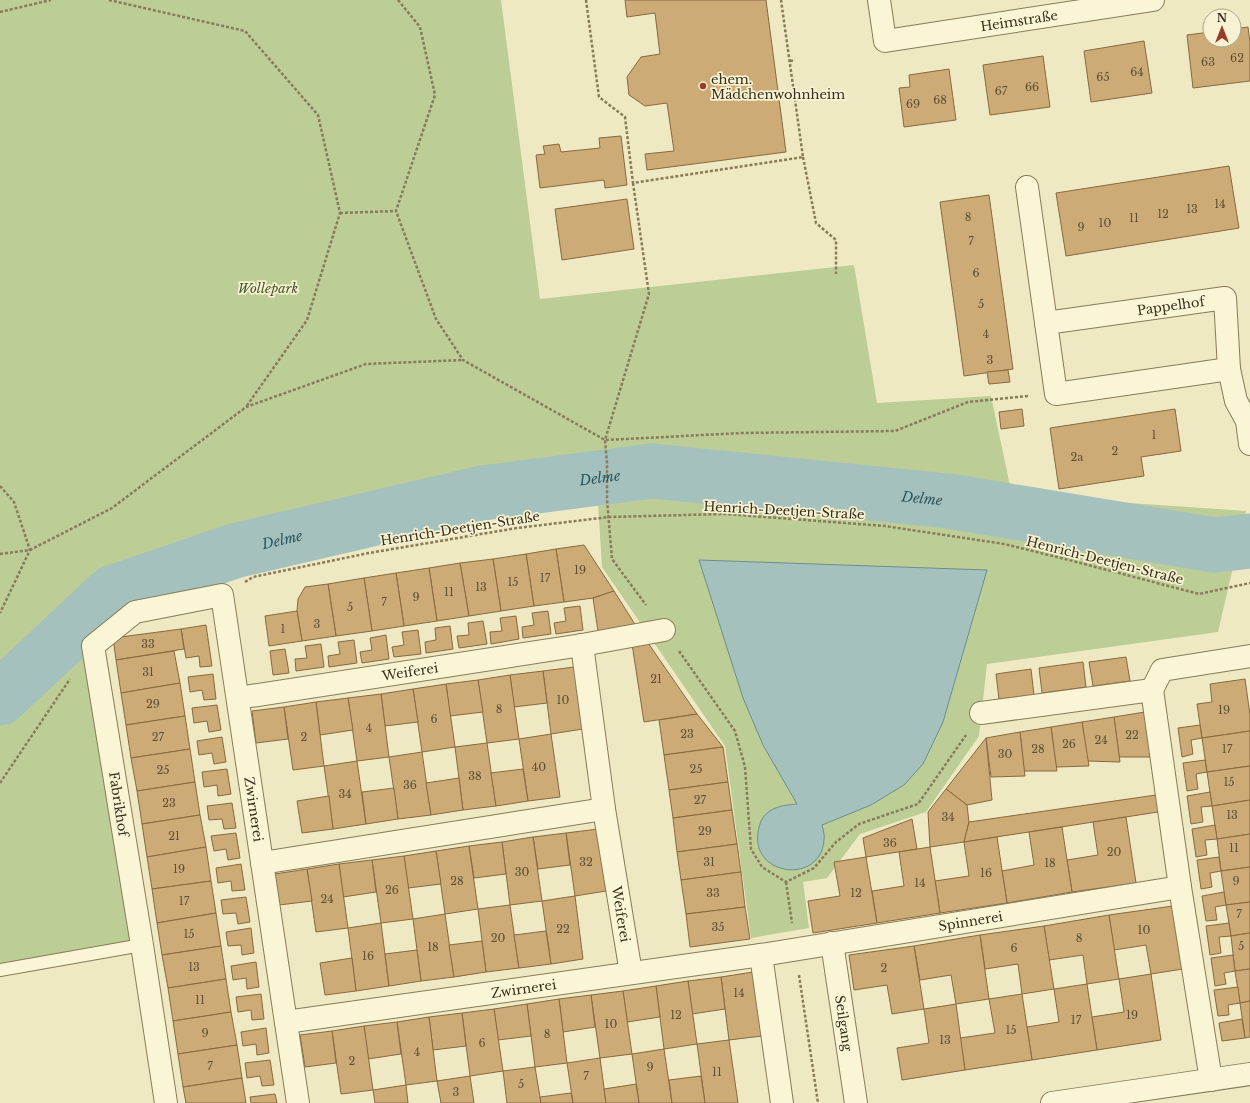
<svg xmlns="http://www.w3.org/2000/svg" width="1250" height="1103" viewBox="0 0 1250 1103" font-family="'Libre Baskerville',serif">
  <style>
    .green { fill: #bccd96 }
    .water { fill: #a4c1be; stroke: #6b8f8d }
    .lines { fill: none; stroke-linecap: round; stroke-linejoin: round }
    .river { stroke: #a4c1be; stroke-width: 55 }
    .building { fill: #cdab77; stroke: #88693e }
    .service-casing { stroke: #897b59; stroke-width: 14 }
    .minor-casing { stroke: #897b59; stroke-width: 24 }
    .path { stroke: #897b59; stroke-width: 2.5; stroke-dasharray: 3 2; stroke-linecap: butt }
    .service { stroke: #f9f5d5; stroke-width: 12 }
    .minor { stroke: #f9f5d5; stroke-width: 22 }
    .poi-dot { fill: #983c28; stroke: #f6f2d2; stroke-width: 1.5 }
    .labels { text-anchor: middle; stroke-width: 3.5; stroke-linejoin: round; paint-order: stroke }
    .number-label { font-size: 11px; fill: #5d4e34 }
    .street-label { font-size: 13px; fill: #382f1d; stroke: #f6f2d2 }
    .poi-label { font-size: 13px; fill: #382f1d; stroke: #f6f2d2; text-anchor: start }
    .park-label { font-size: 13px; font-style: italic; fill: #3f5524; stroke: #f6f2d2 }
    .water-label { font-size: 14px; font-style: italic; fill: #2c5358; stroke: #f6f2d2 }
  </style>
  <rect width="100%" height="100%" fill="#eee9c2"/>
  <polygon class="green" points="0,0 501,0 540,299 854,265 877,403 991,396 1012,495 1246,511 1218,632 987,664 979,736 926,812 860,834 827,878 803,882 809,928 751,938 725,746 602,567 598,503 411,531 232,571 130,603 87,642 133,942 0,964"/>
  <path class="water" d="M 699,560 L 987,570 L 943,722 L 923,764 L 904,785 L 871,805 L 822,825 C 823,830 825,835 824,840 C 821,887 743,876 760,824 C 765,808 782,805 797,804 L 763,745 L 743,698 Z"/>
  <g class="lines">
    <path class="river" id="s1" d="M 0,698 L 112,593 L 234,551 L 483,493 L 652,471 L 948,501 L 1215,545 L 1250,541"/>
  </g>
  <g class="building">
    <polygon points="625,0 766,0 786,152 647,170 645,154 674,151 667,103 645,106 629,95 627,77 641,57 660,54 655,13 627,17"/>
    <polygon points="1248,27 1250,42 1250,81 1193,88 1187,35 1210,32 1210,40 1234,40 1234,29"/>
    <polygon points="1144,41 1152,93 1091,102 1084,51"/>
    <polygon points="1043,56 1050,107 990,115 983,65"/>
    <polygon points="949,69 956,120 904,127 899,88 910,87 909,75"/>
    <polygon points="621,136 627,185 605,188 604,180 540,188 536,155 545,154 543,146 559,144 561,152 600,148 599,138"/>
    <polygon points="1229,166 1239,228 1066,256 1056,193"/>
    <polygon points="989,195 1013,369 964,376 940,202"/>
    <polygon points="627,199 634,249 562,260 555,209"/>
    <polygon points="1008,370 1010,382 989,384 987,372"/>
    <polygon points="1022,409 1024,426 1001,429 999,412"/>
    <polygon points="1175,409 1181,451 1141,457 1144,476 1059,489 1050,428"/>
    <polygon points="584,545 614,591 593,598 564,602 556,549"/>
    <polygon points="556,549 564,602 534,606 526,554"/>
    <polygon points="526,554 534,606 501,611 493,559"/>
    <polygon points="493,559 501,611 469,616 460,563"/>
    <polygon points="460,563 469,616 437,621 429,568"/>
    <polygon points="429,568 437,621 404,626 396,573"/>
    <polygon points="396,573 404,626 372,631 364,578"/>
    <polygon points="364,578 372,631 336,636 328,584"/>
    <polygon points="328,584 336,636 302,641 297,611 298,599 305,587"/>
    <polygon points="614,591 636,626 598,631 593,598"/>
    <polygon points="580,606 583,630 556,634 554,623 566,621 564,608"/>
    <polygon points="297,611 302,641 269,646 265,616"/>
    <polygon points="548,611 551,634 523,638 522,627 534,625 532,613"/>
    <polygon points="516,616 519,639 491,644 490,632 502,631 500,618"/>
    <polygon points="483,621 487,644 459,648 457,636 469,635 468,623"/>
    <polygon points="206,625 212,666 200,667 199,656 186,658 181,629"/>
    <polygon points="450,626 453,649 426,653 425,642 436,640 435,628"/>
    <polygon points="181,629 184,649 116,660 113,638"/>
    <polygon points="418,630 421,654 394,657 392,647 404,645 402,632"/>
    <polygon points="386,635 389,659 362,663 360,652 372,650 370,638"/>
    <polygon points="354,640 357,663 329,667 328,656 340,654 338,642"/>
    <polygon points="648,643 697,714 644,722 632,644"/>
    <polygon points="321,644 324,667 296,671 295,659 307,658 305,646"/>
    <polygon points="285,649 289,673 273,675 270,651"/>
    <polygon points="174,651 180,683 121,693 116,660"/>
    <polygon points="1126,657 1130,681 1093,686 1089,662"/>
    <polygon points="1083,662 1086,687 1042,693 1039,668"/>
    <polygon points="574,667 583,729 551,734 543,671"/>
    <polygon points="1031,669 1034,695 999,699 996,674"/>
    <polygon points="543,671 547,703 514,707 510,675"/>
    <polygon points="213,674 216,699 204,700 202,690 190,692 188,677"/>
    <polygon points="510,675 519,739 487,743 478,680"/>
    <polygon points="1245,679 1250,715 1250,731 1202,738 1197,704 1212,702 1210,684"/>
    <polygon points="478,680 483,712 450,716 446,684"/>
    <polygon points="180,683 185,716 126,725 121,693"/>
    <polygon points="446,684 455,747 422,752 413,689"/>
    <polygon points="413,689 418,722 385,726 381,694"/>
    <polygon points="381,694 389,757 357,761 348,698"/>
    <polygon points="348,698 353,730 320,735 316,702"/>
    <polygon points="316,702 324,766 293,770 284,707"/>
    <polygon points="217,705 221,730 209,732 207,721 194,723 192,708"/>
    <polygon points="284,707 288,739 256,743 252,711"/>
    <polygon points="1145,712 1151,757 1119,757 1114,717"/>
    <polygon points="697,714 723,747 664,755 659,720"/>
    <polygon points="185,716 190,749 131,758 126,725"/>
    <polygon points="1114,717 1120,762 1087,761 1082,722"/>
    <polygon points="1082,722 1089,766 1056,767 1051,727"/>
    <polygon points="1200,725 1202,738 1191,740 1193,754 1182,757 1178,728"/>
    <polygon points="1051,727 1057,771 1024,771 1020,732"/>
    <polygon points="1250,731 1250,766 1207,772 1202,738"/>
    <polygon points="1020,732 1025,776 991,777 986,738"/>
    <polygon points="551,734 560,797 528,801 519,739"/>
    <polygon points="222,737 226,762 214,764 212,753 199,755 197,741"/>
    <polygon points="986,738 992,800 967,805 946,789"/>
    <polygon points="487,743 496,806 463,810 455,747"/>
    <polygon points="723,747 728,782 669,790 664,755"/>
    <polygon points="190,749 195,782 137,791 131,758"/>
    <polygon points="422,752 431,815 398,819 389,757"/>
    <polygon points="1205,760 1207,772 1196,774 1198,789 1187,791 1183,763"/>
    <polygon points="357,761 366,824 333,829 324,766"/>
    <polygon points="1250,766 1250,800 1212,806 1207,772"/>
    <polygon points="227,769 231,794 218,796 217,785 204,787 202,772"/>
    <polygon points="523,769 528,801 496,806 491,773"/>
    <polygon points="459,778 463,810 431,815 426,783"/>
    <polygon points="195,782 200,815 142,824 137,791"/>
    <polygon points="728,782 732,810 673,818 669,790"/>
    <polygon points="394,788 398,819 366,824 362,792"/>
    <polygon points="946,789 967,805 969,822 964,842 930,847 928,812"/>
    <polygon points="1210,792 1212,806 1201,807 1203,822 1191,824 1187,796"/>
    <polygon points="1156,795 1158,812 964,842 969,822"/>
    <polygon points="329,796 333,829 302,833 297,801"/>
    <polygon points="1250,800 1250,834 1217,839 1212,806"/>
    <polygon points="232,803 236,828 224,829 222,819 209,820 207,806"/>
    <polygon points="732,810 737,844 677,852 673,818"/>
    <polygon points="200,815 206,847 147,857 142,824"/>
    <polygon points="1126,817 1136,883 1072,892 1067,860 1098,855 1093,822"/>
    <polygon points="912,819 917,849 866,857 863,838"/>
    <polygon points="1215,825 1217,839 1205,840 1207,855 1196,857 1192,829"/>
    <polygon points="1062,827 1072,892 1007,903 1002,871 1034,865 1029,832"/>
    <polygon points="598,829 606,891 575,896 566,833"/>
    <polygon points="236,833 240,858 228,860 226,849 214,851 211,836"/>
    <polygon points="566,833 570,865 538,869 533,837"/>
    <polygon points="1250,834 1250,867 1221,871 1217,839"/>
    <polygon points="533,837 542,901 510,905 502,842"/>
    <polygon points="997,837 1007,903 940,913 935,881 969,876 964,842"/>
    <polygon points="502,842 506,874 474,878 469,846"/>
    <polygon points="737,844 741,872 681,880 677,852"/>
    <polygon points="469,846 478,909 445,914 436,851"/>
    <polygon points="206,847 211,881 152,889 147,857"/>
    <polygon points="930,847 940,913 877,923 872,891 904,886 899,852"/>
    <polygon points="436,851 441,884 408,888 404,856"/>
    <polygon points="404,856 413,919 381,923 372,860"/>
    <polygon points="866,857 877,923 813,933 808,901 840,896 834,862"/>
    <polygon points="1219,857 1221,871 1210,873 1212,887 1201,889 1197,860"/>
    <polygon points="372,860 376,892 343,897 339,864"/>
    <polygon points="241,864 245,890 232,891 231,881 218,883 216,868"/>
    <polygon points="339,864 348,928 316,932 307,869"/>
    <polygon points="1250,867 1250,902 1226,905 1221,871"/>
    <polygon points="307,869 312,901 279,905 275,874"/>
    <polygon points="741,872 745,907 686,914 681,880"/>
    <polygon points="211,881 216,913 157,923 152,889"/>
    <polygon points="1224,892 1226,905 1215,907 1217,920 1206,921 1202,896"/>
    <polygon points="575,896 583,959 551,964 542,901"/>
    <polygon points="246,897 250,922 238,924 236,913 223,914 221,900"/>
    <polygon points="1250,902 1250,933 1231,936 1226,905"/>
    <polygon points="510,905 519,968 486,972 478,909"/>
    <polygon points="1173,906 1183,969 1151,974 1146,945 1114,950 1109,915"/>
    <polygon points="745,907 750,939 690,947 686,914"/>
    <polygon points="216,913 221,946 162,955 157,923"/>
    <polygon points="445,914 454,977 421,981 413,919"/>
    <polygon points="1109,915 1119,979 1087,984 1083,955 1049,960 1044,926"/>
    <polygon points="381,923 389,986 356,991 348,928"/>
    <polygon points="1229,923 1231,936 1219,937 1221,953 1210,955 1206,926"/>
    <polygon points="1044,926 1054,989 1022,994 1018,964 985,969 980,935"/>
    <polygon points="251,928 254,953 242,955 241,945 228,946 226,932"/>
    <polygon points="546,931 551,964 519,968 514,935"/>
    <polygon points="1250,933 1250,969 1235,971 1231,936"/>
    <polygon points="980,935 989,999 956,1004 951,975 920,980 914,946"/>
    <polygon points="482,941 486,972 454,977 449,945"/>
    <polygon points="221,946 226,979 168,988 162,955"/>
    <polygon points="914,946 924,1009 892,1014 887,985 854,990 849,955"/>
    <polygon points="417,950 421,981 389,986 385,954"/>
    <polygon points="1233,955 1235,971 1224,973 1226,984 1215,986 1211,958"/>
    <polygon points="352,958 356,991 325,995 320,963"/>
    <polygon points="256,962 259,987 247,989 246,978 233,980 231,966"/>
    <polygon points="1250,969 1250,1001 1240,1003 1235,971"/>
    <polygon points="753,972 762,1036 729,1040 721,977"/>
    <polygon points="1151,974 1161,1040 1097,1050 1092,1017 1124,1012 1119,979"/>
    <polygon points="721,977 725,1009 692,1014 688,981"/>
    <polygon points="226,979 231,1012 173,1021 168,988"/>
    <polygon points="688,981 697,1044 664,1049 656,986"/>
    <polygon points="1087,984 1097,1050 1032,1060 1027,1027 1059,1022 1054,989"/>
    <polygon points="656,986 660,1017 627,1022 623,991"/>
    <polygon points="1238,987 1240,1003 1228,1005 1229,1015 1218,1016 1214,990"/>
    <polygon points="623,991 632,1054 600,1058 591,995"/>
    <polygon points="261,994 264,1019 252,1020 251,1010 238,1012 236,997"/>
    <polygon points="1022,994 1032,1060 965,1070 960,1038 995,1033 989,999"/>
    <polygon points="591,995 595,1027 563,1032 559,999"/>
    <polygon points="559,999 567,1063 535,1067 527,1004"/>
    <polygon points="1250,1001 1250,1037 1245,1038 1240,1003"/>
    <polygon points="527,1004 531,1036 498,1040 494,1009"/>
    <polygon points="956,1004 965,1070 902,1080 897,1048 929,1043 924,1009"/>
    <polygon points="494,1009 503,1071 470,1076 462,1013"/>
    <polygon points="231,1012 237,1045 178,1054 173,1021"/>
    <polygon points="462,1013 466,1046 433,1050 429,1017"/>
    <polygon points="429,1017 437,1081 406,1085 397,1022"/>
    <polygon points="1242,1019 1245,1038 1222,1041 1219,1023"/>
    <polygon points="397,1022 401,1054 368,1059 364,1026"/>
    <polygon points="364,1026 373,1090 341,1094 332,1031"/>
    <polygon points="266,1028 269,1053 257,1055 256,1044 243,1046 241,1032"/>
    <polygon points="332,1031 336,1063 305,1067 300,1035"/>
    <polygon points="729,1040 738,1103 705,1103 697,1044"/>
    <polygon points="237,1045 242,1078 183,1087 178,1054"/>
    <polygon points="664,1049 672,1103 639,1103 632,1054"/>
    <polygon points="600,1058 606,1103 573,1103 567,1063"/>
    <polygon points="270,1060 274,1085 262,1086 260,1076 247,1078 245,1063"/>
    <polygon points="535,1067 541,1103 507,1103 503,1071"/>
    <polygon points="470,1076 474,1103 441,1103 437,1081"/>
    <polygon points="701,1076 705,1103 672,1103 669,1080"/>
    <polygon points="242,1078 246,1103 186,1103 183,1087"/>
    <polygon points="636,1084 639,1103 606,1103 604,1089"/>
    <polygon points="406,1085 408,1103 375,1103 373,1090"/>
    <polygon points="571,1093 573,1103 541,1103 540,1097"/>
    <polygon points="275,1094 277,1103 251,1103 250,1097"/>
  </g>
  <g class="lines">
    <g class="service-casing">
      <polyline id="service" points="0,970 142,945"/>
    </g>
    <g class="minor-casing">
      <g id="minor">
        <path id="s2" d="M 879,0 L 885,41 L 1153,0"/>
        <polyline points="1027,187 1056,394 1229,369 1236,401 1247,421 1250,444"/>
        <path id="s3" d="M 1046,323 L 1225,298 L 1229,369"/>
        <path id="s4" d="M 582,645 L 604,809 L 631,973"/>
        <polyline points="1152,690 1162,670 1250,656"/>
        <path id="s5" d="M 238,698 L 582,645 L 664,630"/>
        <polyline points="262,863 604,809"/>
        <polyline points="1180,887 1211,1080"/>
        <path id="s6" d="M 832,943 L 856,1103"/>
        <polyline points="761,955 782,1103"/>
        <path id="s7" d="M 286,1022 L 761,955 L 1180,887 L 1152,690 L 981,713"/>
        <path id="s8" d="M 166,1103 L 142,945 L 93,646 L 135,612 L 222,595 L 298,1103"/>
        <polyline points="1052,1103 1250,1074"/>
      </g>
    </g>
    <g class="path">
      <polyline points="109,0 245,31 318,115 340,213 307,320 246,407"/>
      <polyline points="398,0 420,27 435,95 396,211 436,319 463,360 605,440 742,433 895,431 968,402 1028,396"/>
      <polyline points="586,0 599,97 625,117 633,183 803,157 781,0"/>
      <polyline points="0,12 51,0"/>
      <polyline points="790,61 795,60"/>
      <polyline points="803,157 816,223 836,240 836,274"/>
      <polyline points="633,183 649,294 605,440 607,463 607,500 612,559 646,605"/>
      <polyline points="340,213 396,211"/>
      <polyline points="0,486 14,502 30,550 0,613"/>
      <polyline points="0,554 30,550 112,508 246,407 366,364 463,360"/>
      <polyline points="245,582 253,577 369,553 517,528 609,517 725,514 885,526 1004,544 1069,560 1199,594 1250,583"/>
      <polyline points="679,651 735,731 745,767 751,849 762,867 786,882 814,868 836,842 859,824 918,804 966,735"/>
      <polyline points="0,783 70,679"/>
      <polyline points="786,882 792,923"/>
      <polyline points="799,975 818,1103"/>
    </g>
    <use href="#service" class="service"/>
    <use href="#minor" class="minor"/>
  </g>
  <circle class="poi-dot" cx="703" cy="86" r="4"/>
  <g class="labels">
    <g class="number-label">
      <text x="1237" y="62">62</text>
      <text x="1208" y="66">63</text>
      <text x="1137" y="76">64</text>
      <text x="1103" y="81">65</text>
      <text x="1032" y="91">66</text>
      <text x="1001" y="95">67</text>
      <text x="940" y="104">68</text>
      <text x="913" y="108">69</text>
      <text x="1220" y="208">14</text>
      <text x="1192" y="213">13</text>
      <text x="1163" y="218">12</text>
      <text x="968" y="221">8</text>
      <text x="1134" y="222">11</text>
      <text x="1105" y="227">10</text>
      <text x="1081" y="231">9</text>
      <text x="971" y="245">7</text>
      <text x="976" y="277">6</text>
      <text x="981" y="308">5</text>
      <text x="986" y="338">4</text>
      <text x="990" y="364">3</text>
      <text x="1154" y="439">1</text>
      <text x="1115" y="455">2</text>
      <text x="1077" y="461">2a</text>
      <text x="580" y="574">19</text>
      <text x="545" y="582">17</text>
      <text x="513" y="586">15</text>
      <text x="481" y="591">13</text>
      <text x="449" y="596">11</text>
      <text x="416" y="601">9</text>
      <text x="384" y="606">7</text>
      <text x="350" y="611">5</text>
      <text x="317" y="628">3</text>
      <text x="283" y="633">1</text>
      <text x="148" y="648">33</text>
      <text x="148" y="676">31</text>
      <text x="656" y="683">21</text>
      <text x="563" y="704">10</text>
      <text x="153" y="708">29</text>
      <text x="499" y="713">8</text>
      <text x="1224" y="714">19</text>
      <text x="434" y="723">6</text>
      <text x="369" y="732">4</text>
      <text x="687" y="738">23</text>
      <text x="1132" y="739">22</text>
      <text x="158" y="741">27</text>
      <text x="304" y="741">2</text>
      <text x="1101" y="744">24</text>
      <text x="1069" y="748">26</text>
      <text x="1038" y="753">28</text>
      <text x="1227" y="753">17</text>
      <text x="1005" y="758">30</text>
      <text x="539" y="771">40</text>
      <text x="696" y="773">25</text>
      <text x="163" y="774">25</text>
      <text x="475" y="780">38</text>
      <text x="1229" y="786">15</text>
      <text x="410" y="789">36</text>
      <text x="345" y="798">34</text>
      <text x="700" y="804">27</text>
      <text x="169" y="807">23</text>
      <text x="1232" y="819">13</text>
      <text x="948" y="821">34</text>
      <text x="705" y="835">29</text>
      <text x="174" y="840">21</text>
      <text x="890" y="847">36</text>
      <text x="1234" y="852">11</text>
      <text x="1114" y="856">20</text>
      <text x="586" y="866">32</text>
      <text x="709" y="866">31</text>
      <text x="1050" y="867">18</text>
      <text x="179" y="873">19</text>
      <text x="522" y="876">30</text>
      <text x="986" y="877">16</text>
      <text x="457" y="885">28</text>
      <text x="1236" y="885">9</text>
      <text x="920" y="887">14</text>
      <text x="392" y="894">26</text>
      <text x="713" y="897">33</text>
      <text x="856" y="897">12</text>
      <text x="327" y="903">24</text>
      <text x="184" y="905">17</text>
      <text x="1239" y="918">7</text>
      <text x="718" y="931">35</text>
      <text x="563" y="933">22</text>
      <text x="1144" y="934">10</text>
      <text x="189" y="938">15</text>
      <text x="498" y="942">20</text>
      <text x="1079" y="942">8</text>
      <text x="1241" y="950">5</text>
      <text x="433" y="951">18</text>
      <text x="1014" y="952">6</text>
      <text x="368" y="960">16</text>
      <text x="194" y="971">13</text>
      <text x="884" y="972">2</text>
      <text x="739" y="997">14</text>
      <text x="200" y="1004">11</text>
      <text x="676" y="1019">12</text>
      <text x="1132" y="1019">19</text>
      <text x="1076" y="1024">17</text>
      <text x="611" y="1028">10</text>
      <text x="1011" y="1034">15</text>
      <text x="205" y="1037">9</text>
      <text x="547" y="1038">8</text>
      <text x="945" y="1044">13</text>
      <text x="482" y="1047">6</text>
      <text x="417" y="1056">4</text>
      <text x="352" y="1065">2</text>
      <text x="210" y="1070">7</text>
      <text x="650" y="1071">9</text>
      <text x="717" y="1076">11</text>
      <text x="586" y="1080">7</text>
      <text x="521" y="1088">5</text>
      <text x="456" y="1096">3</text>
    </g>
    <g class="street-label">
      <text dy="5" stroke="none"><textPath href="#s2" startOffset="177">Heimstraße</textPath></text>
      <text dy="5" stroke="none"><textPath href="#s3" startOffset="126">Pappelhof</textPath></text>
      <text transform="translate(784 510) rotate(3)" y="5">Henrich-Deetjen-Straße</text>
      <text transform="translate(460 528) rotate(-9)" y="5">Henrich-Deetjen-Straße</text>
      <text transform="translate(1105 560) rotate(14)" y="5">Henrich-Deetjen-Straße</text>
      <text dy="5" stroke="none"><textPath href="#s5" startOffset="174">Weiferei</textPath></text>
      <text transform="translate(119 804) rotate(81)" y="5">Fabrikhof</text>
      <text dy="5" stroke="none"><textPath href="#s8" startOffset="822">Zwirnerei</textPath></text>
      <text dy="5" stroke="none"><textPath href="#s4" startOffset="272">Weiferei</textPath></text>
      <text dy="5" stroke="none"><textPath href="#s7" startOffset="692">Spinnerei</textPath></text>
      <text dy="5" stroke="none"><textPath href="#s7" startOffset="240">Zwirnerei</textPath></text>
      <text dy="5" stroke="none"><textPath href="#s6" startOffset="81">Seilgang</textPath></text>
    </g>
    <g class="poi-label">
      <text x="711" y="84">ehem.<tspan x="711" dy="15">Mädchenwohnheim</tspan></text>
    </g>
    <g class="park-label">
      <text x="268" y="293">Wollepark</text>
    </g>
    <g class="water-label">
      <text dy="5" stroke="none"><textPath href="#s1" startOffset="656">Delme</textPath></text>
      <text dy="5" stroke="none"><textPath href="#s1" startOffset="980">Delme</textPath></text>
      <text dy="5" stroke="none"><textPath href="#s1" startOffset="332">Delme</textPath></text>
    </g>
  </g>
  <g transform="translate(1222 28)"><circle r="19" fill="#f6f2d2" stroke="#aaa48a"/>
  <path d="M0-3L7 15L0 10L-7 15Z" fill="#983c28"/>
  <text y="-6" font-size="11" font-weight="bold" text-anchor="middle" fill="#382f1d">N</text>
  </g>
</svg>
